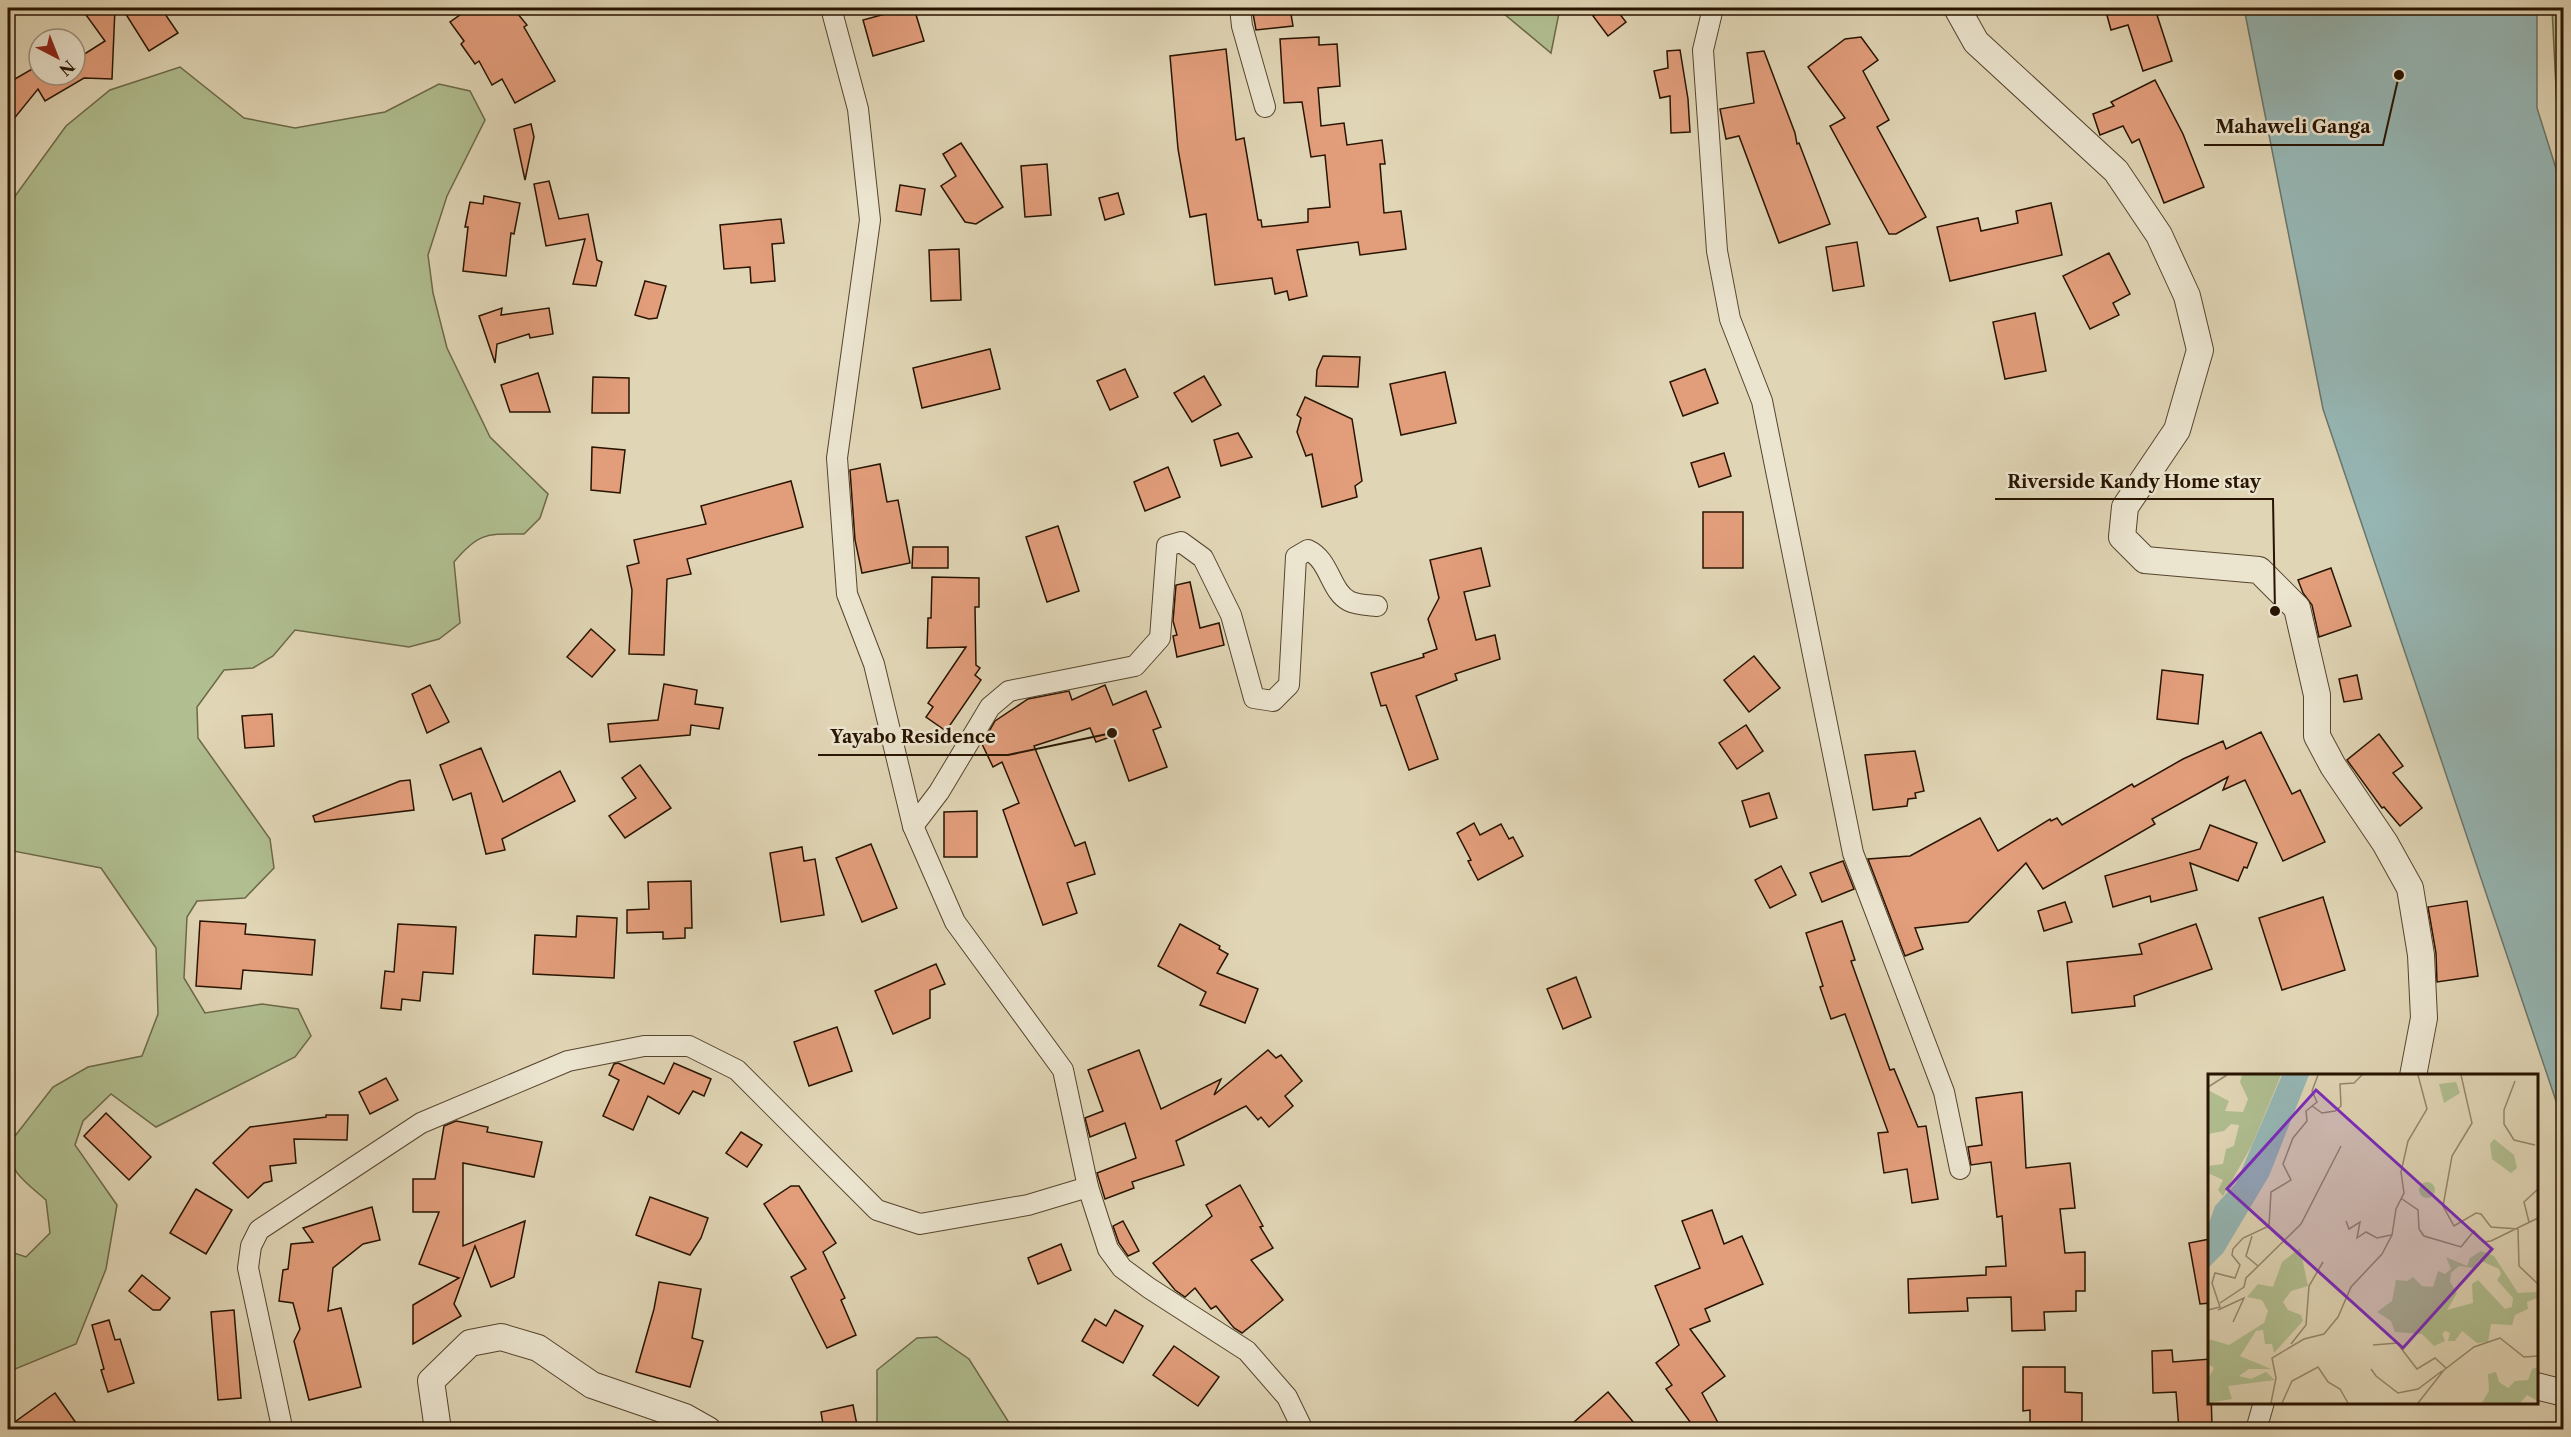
<svg xmlns="http://www.w3.org/2000/svg" width="2571" height="1437" viewBox="0 0 2571 1437" font-family="'Libre Caslon Text',serif">
  <style>
    .green { fill: #b0be90; stroke: #6c6948; stroke-width: 1.5 }
    .water { fill: #96b7b5; stroke: #6a766d; stroke-width: 1.5 }
    .building { fill: #e29d7b; stroke: #281400; stroke-width: 1.5 }
    .lines { fill: none; stroke-linecap: round; stroke-linejoin: round }
    .minor-casing { stroke: #56442d; stroke-width: 22 }
    .tertiary-casing { stroke: #56442d; stroke-width: 28 }
    .minor { stroke: #ebe4cf; stroke-width: 20 }
    .tertiary { stroke: #ebe4cf; stroke-width: 26 }
    .inset-road { fill: none; stroke: #96886d; stroke-width: 1.5 }
    .view { fill: #7b2cbf; fill-opacity: 0.15; stroke: #7b2cbf; stroke-width: 3 }
    .inset-edge { fill: none; stroke: #281400; stroke-width: 3 }
    .leader { fill: none; stroke: #281400; stroke-width: 2 }
    .callout-dot { fill: #281400; stroke: #ebe4cf; stroke-width: 2 }
    .callout-label { font-size: 18px; text-anchor: middle; font-weight: bold; fill: #281400; stroke: #ebe4cf; stroke-width: 5; stroke-linejoin: round; paint-order: stroke }
  </style>
  <rect width="100%" height="100%" fill="#e0d5b5"/>
  <filter id="stains"><feTurbulence type="fractalNoise" baseFrequency=".00333" numOctaves="4"/><feColorMatrix values="0 0 0 0 .2 0 0 0 0 .09 0 0 0 0 .02 0 0 0 .5 -.17"/></filter>
  <radialGradient id="worn" r=".72"><stop offset=".6" stop-color="#630" stop-opacity="0"/><stop offset="1" stop-color="#630" stop-opacity=".3"/></radialGradient>
  <g class="green">
    <polygon points="1497,8 1560,8 1551,53"/>
    <polygon points="2552,8 2563,8 2563,128 2557,107"/>
    <path d="M 180,67 L 244,118 L 295,128 L 385,112 L 439,84 L 470,91 L 485,120 L 447,196 L 428,255 L 433,293 L 447,348 L 490,437 L 548,494 L 540,518 L 524,534 C 487,534 479,532 454,562 L 460,623 L 439,639 L 409,647 L 295,630 L 273,656 L 253,668 L 224,670 L 197,707 L 198,738 L 270,839 L 274,868 L 245,898 L 197,901 L 187,917 L 184,978 L 205,1013 L 262,1004 L 298,1009 L 311,1036 L 295,1057 L 156,1127 L 111,1094 L 83,1121 L 75,1145 L 117,1205 L 106,1269 L 76,1344 L 8,1372 L 8,1251 L 26,1257 L 50,1233 L 46,1200 C 28,1184 7,1171 8,1145 L 53,1087 L 88,1067 L 142,1056 L 158,1014 L 156,948 L 101,868 L 8,850 L 8,203 L 13,199 L 66,126 L 110,90 Z"/>
    <polygon points="937,1337 969,1359 1013,1429 877,1429 877,1370 917,1338"/>
  </g>
  <polygon class="water" points="2244,8 2537,8 2537,108 2564,194 2563,1118 2556,1101 2323,409"/>
  <g class="building">
    <polygon points="81,8 115,8 112,79 84,78 45,101 38,89 8,126 8,83 39,65 39,75 75,75 75,60 105,41"/>
    <polygon points="122,8 161,8 178,33 149,51"/>
    <polygon points="470,8 513,8 527,25 524,27 555,81 515,103 502,79 492,85 479,61 475,64 461,44 464,41 450,22"/>
    <polygon points="907,8 914,8 924,41 873,56 863,20"/>
    <polygon points="1252,8 1290,8 1293,26 1256,30"/>
    <polygon points="1604,8 1615,8 1626,22 1608,36 1593,16"/>
    <polygon points="2105,8 2168,8 2169,12 2157,15 2172,61 2143,71 2128,25 2111,30"/>
    <polygon points="1319,37 1319,45 1337,44 1340,86 1318,88 1321,126 1344,123 1347,145 1382,140 1385,164 1380,164 1384,213 1401,211 1406,249 1360,255 1358,242 1297,250 1307,296 1289,300 1287,291 1275,294 1272,278 1215,285 1206,214 1190,217 1178,149 1170,56 1226,49 1236,140 1244,138 1258,220 1261,220 1262,227 1308,222 1308,209 1330,207 1325,155 1311,157 1302,102 1284,103 1280,39"/>
    <polygon points="1861,37 1878,60 1863,71 1889,120 1877,127 1926,217 1896,234 1889,234 1830,126 1845,118 1808,67 1845,39"/>
    <polygon points="1680,50 1688,99 1690,132 1671,133 1670,96 1660,98 1654,71 1668,68 1667,51"/>
    <polygon points="1764,51 1795,133 1797,144 1799,143 1830,224 1779,243 1739,136 1726,139 1720,109 1754,103 1747,53"/>
    <polygon points="2155,80 2183,134 2204,187 2164,203 2139,139 2132,143 2123,126 2100,135 2093,114 2114,106 2111,102"/>
    <polygon points="531,124 534,137 525,180 514,129"/>
    <polygon points="961,143 1003,207 976,224 965,222 941,186 956,176 943,154"/>
    <polygon points="1047,164 1051,215 1025,217 1021,166"/>
    <polygon points="549,181 559,219 588,214 597,260 602,262 596,286 573,284 585,239 546,246 534,184"/>
    <polygon points="900,185 925,189 921,215 896,211"/>
    <polygon points="1118,193 1124,214 1105,220 1099,198"/>
    <polygon points="484,196 520,203 514,234 511,233 506,276 463,271 468,227 465,227 470,202 483,204"/>
    <polygon points="2051,203 2062,255 1950,281 1937,227 1978,218 1981,231 2018,223 2016,211"/>
    <polygon points="781,219 784,243 772,244 775,281 751,283 750,267 724,269 720,225"/>
    <polygon points="1857,242 1864,286 1833,291 1826,247"/>
    <polygon points="959,249 961,300 931,301 929,250"/>
    <polygon points="2109,253 2130,294 2113,303 2119,315 2090,329 2063,276"/>
    <polygon points="645,281 666,286 657,318 649,319 635,315"/>
    <polygon points="502,308 501,315 549,308 553,334 530,338 529,334 497,344 495,363 479,316"/>
    <polygon points="2035,313 2046,371 2005,379 1993,322"/>
    <polygon points="990,349 1000,389 922,408 913,368"/>
    <polygon points="1323,356 1360,357 1358,387 1316,386 1317,370"/>
    <polygon points="1125,369 1138,397 1110,410 1097,381"/>
    <polygon points="1705,369 1718,403 1683,416 1670,382"/>
    <polygon points="1445,372 1456,423 1401,435 1390,384"/>
    <polygon points="538,373 550,412 510,412 501,385"/>
    <polygon points="1204,376 1221,405 1192,422 1174,393"/>
    <polygon points="593,377 629,378 629,413 592,413"/>
    <polygon points="1305,397 1352,419 1362,481 1355,486 1357,497 1322,507 1312,454 1306,456 1297,432 1301,418 1297,415"/>
    <polygon points="1238,433 1252,457 1221,466 1214,440"/>
    <polygon points="592,447 625,450 620,493 591,490"/>
    <polygon points="1724,453 1731,476 1699,487 1691,463"/>
    <polygon points="880,464 887,502 898,500 910,563 862,573 855,540 850,470"/>
    <polygon points="1168,467 1180,497 1145,511 1134,482"/>
    <polygon points="791,481 803,527 687,559 691,574 667,579 664,655 629,654 632,590 627,566 639,563 634,540 706,524 701,506"/>
    <rect x="1703" y="512" width="40" height="56"/>
    <polygon points="1058,526 1079,591 1047,602 1026,537"/>
    <polygon points="913,547 948,547 948,568 912,568"/>
    <polygon points="1481,548 1490,586 1464,592 1476,640 1495,635 1500,659 1455,674 1457,680 1416,696 1438,759 1409,770 1386,705 1381,706 1371,673 1424,657 1423,654 1437,649 1428,619 1439,598 1430,560"/>
    <polygon points="2331,568 2351,626 2319,637 2312,605 2303,593 2298,580"/>
    <polygon points="932,577 979,578 979,607 975,607 976,665 980,668 975,675 981,680 946,731 926,717 933,707 928,703 966,647 927,648 928,618 931,618"/>
    <polygon points="1190,582 1200,628 1219,623 1224,645 1177,657 1173,636 1177,635 1173,621 1176,585"/>
    <polygon points="591,629 615,650 592,677 567,657"/>
    <polygon points="1754,656 1780,688 1749,712 1724,680"/>
    <polygon points="2162,670 2203,675 2198,724 2157,719"/>
    <polygon points="2357,675 2362,699 2344,702 2339,679"/>
    <polygon points="664,684 697,690 695,704 723,708 719,729 691,725 690,735 610,742 608,724 658,720"/>
    <polygon points="430,685 449,722 427,733 412,694"/>
    <polygon points="1105,685 1113,705 1146,691 1161,727 1153,730 1167,767 1129,781 1113,736 1096,742 1090,728 1034,746 1075,846 1085,842 1095,874 1067,883 1077,913 1043,925 1003,810 1019,803 1002,762 993,767 982,744 995,721 1028,699 1069,691 1072,700"/>
    <polygon points="272,714 274,746 245,748 242,716"/>
    <polygon points="1746,725 1763,751 1737,769 1719,743"/>
    <polygon points="2261,732 2292,794 2300,790 2325,842 2283,861 2245,780 2223,790 2228,777 2152,819 2155,824 2043,889 2026,863 1968,922 1915,928 1923,949 1905,956 1868,859 1910,856 1980,818 1998,851 2050,819 2051,821 2057,818 2062,825 2132,784 2134,787 2183,759 2223,741 2226,749"/>
    <polygon points="2379,734 2403,766 2393,773 2422,808 2400,826 2384,807 2382,808 2347,760"/>
    <polygon points="481,748 503,802 560,771 575,801 502,839 505,850 486,854 471,793 453,800 440,765"/>
    <polygon points="1915,751 1924,791 1915,793 1916,798 1908,799 1907,806 1873,810 1865,755"/>
    <polygon points="640,765 671,808 625,838 609,816 636,798 622,778"/>
    <polygon points="410,780 414,810 315,822 313,816 400,781"/>
    <polygon points="1769,793 1777,818 1750,827 1742,801"/>
    <polygon points="977,811 977,857 944,857 944,812"/>
    <polygon points="1474,823 1480,835 1501,824 1509,839 1513,837 1523,856 1478,880 1468,861 1471,860 1457,833"/>
    <polygon points="2210,825 2257,843 2247,868 2244,867 2238,881 2190,863 2197,890 2151,902 2150,896 2113,907 2105,876 2200,849"/>
    <polygon points="871,844 897,908 862,922 836,858"/>
    <polygon points="802,847 804,861 815,859 824,915 781,922 770,853"/>
    <polygon points="1843,861 1854,889 1822,902 1810,873"/>
    <polygon points="1781,866 1796,895 1770,908 1755,880"/>
    <polygon points="691,881 692,928 685,928 685,938 663,939 663,932 627,933 627,910 649,909 648,882"/>
    <polygon points="2323,897 2345,970 2282,990 2259,918"/>
    <polygon points="2467,901 2478,976 2437,982 2436,953 2428,907"/>
    <polygon points="2065,902 2072,922 2044,931 2038,911"/>
    <polygon points="577,916 617,918 614,978 533,974 535,935 576,937"/>
    <polygon points="200,921 246,924 245,934 315,940 312,975 243,970 241,989 196,986"/>
    <polygon points="1842,921 1855,960 1851,961 1890,1070 1894,1069 1918,1127 1926,1126 1938,1199 1912,1203 1907,1169 1884,1173 1878,1133 1888,1132 1845,1014 1831,1019 1820,987 1823,986 1806,933"/>
    <polygon points="398,924 456,927 453,974 423,972 420,1001 402,999 401,1010 381,1008 385,971 394,972"/>
    <polygon points="1180,924 1220,946 1219,949 1228,954 1217,973 1258,989 1245,1023 1200,1005 1206,992 1158,966"/>
    <polygon points="2196,924 2212,969 2134,996 2135,1006 2072,1013 2067,962 2142,954 2139,944"/>
    <polygon points="936,964 945,984 930,990 930,1018 893,1034 875,991"/>
    <polygon points="1576,977 1591,1017 1563,1029 1547,989"/>
    <polygon points="837,1027 852,1071 809,1086 794,1042"/>
    <polygon points="1139,1050 1161,1109 1221,1079 1214,1095 1268,1050 1276,1058 1281,1055 1302,1081 1285,1096 1293,1106 1269,1127 1261,1117 1258,1120 1246,1106 1176,1141 1184,1165 1132,1182 1134,1188 1105,1199 1097,1173 1136,1158 1125,1123 1090,1137 1085,1118 1103,1111 1088,1070"/>
    <polygon points="618,1063 664,1084 674,1063 711,1079 704,1096 693,1091 679,1114 648,1096 633,1130 603,1116 619,1080 609,1075 614,1064"/>
    <polygon points="386,1078 398,1100 370,1114 359,1092"/>
    <polygon points="2022,1092 2026,1168 2070,1163 2075,1208 2060,1209 2065,1253 2085,1252 2085,1291 2076,1291 2076,1311 2044,1312 2045,1330 2012,1331 2011,1297 1967,1298 1968,1311 1909,1313 1908,1279 1986,1275 1986,1267 2006,1266 2002,1216 1997,1217 1991,1162 1971,1165 1968,1147 1982,1145 1976,1098"/>
    <polygon points="106,1113 151,1157 129,1180 84,1136"/>
    <polygon points="326,1115 348,1115 347,1140 294,1139 296,1163 270,1166 272,1181 264,1183 248,1198 213,1163 250,1127 326,1117"/>
    <polygon points="456,1121 488,1127 487,1132 542,1142 534,1177 463,1163 463,1246 525,1221 514,1277 491,1287 475,1246 454,1304 461,1316 413,1344 413,1305 459,1278 419,1264 439,1212 413,1212 413,1179 435,1179 444,1126"/>
    <polygon points="741,1132 762,1145 747,1167 726,1153"/>
    <polygon points="1240,1185 1263,1226 1260,1227 1273,1248 1251,1260 1283,1300 1242,1333 1234,1328 1216,1306 1211,1309 1195,1288 1185,1297 1175,1290 1153,1263 1212,1216 1206,1205"/>
    <polygon points="791,1186 799,1186 836,1243 823,1252 845,1298 841,1300 856,1335 827,1348 791,1277 806,1269 764,1204"/>
    <polygon points="196,1189 232,1210 206,1254 170,1233"/>
    <polygon points="650,1197 708,1218 701,1238 690,1255 636,1235"/>
    <polygon points="372,1207 380,1240 363,1244 333,1268 328,1311 341,1308 361,1387 309,1400 294,1341 300,1329 293,1303 279,1301 283,1270 288,1269 291,1244 313,1242 303,1228"/>
    <polygon points="1712,1210 1724,1244 1742,1236 1763,1284 1705,1309 1710,1321 1690,1329 1725,1376 1702,1393 1722,1430 1696,1430 1666,1389 1672,1385 1656,1363 1679,1345 1655,1286 1700,1268 1682,1221"/>
    <polygon points="1123,1221 1139,1251 1128,1256 1119,1243 1113,1226"/>
    <polygon points="2210,1239 2210,1303 2200,1304 2189,1243"/>
    <polygon points="1061,1244 1071,1270 1038,1284 1028,1258"/>
    <polygon points="142,1275 170,1298 160,1310 153,1310 129,1291"/>
    <polygon points="659,1282 701,1289 692,1338 703,1341 690,1387 636,1372 654,1309"/>
    <polygon points="234,1310 241,1398 218,1400 211,1312"/>
    <polygon points="1115,1310 1143,1326 1123,1363 1082,1341 1095,1319 1106,1326"/>
    <polygon points="109,1320 115,1340 120,1339 134,1383 108,1392 101,1370 104,1369 92,1325"/>
    <polygon points="1174,1346 1219,1377 1198,1406 1153,1375"/>
    <polygon points="2172,1350 2173,1362 2210,1359 2212,1426 2179,1430 2176,1392 2153,1393 2152,1351"/>
    <polygon points="2023,1367 2065,1367 2065,1392 2082,1393 2082,1422 2030,1422 2030,1410 2023,1411"/>
    <polygon points="1608,1392 1640,1430 1565,1430"/>
    <polygon points="55,1393 81,1430 8,1430 8,1427"/>
    <polygon points="853,1405 858,1430 824,1430 821,1412"/>
  </g>
  <g class="lines">
    <g class="minor-casing">
      <g id="minor">
        <polyline points="831,8 858,109 870,220 837,458 847,594 874,664 913,826 955,922 1063,1070 1088,1187 1108,1249 1122,1268 1149,1288 1247,1351 1287,1397 1303,1430"/>
        <polyline points="1240,8 1242,26 1265,107"/>
        <polyline points="1713,8 1703,50 1717,251 1730,319 1762,401 1853,853 1944,1092 1960,1169"/>
        <path d="M 913,826 L 939,792 L 990,707 L 1009,691 L 1135,666 L 1160,638 L 1167,546 L 1181,542 L 1203,558 L 1231,615 L 1254,698 L 1273,701 L 1289,685 L 1296,557 L 1308,550 C 1330,560 1330,591 1349,601 C 1357,605 1367,605 1377,606"/>
        <polyline points="281,1430 282,1427 248,1268 251,1246 259,1230 421,1123 568,1061 644,1046 689,1046 737,1070 877,1210 920,1224 1028,1205 1088,1187"/>
        <polyline points="2256,1430 2264,1402"/>
      </g>
    </g>
    <g class="tertiary-casing">
      <g id="tertiary">
        <polyline points="1957,8 1976,42 2116,171 2159,235 2187,296 2200,350 2177,430 2125,507 2122,537 2145,560 2259,570 2297,608 2317,695 2317,736 2333,766 2385,843 2410,888 2421,955 2424,1018 2413,1076"/>
        <polyline points="2536,1386 2564,1393"/>
        <polyline points="438,1430 431,1381 470,1343 501,1337 538,1348 592,1385 685,1417 708,1430"/>
      </g>
    </g>
    <use href="#minor" class="minor"/>
    <use href="#tertiary" class="tertiary"/>
  </g>
  <g transform="translate(2208 1074)">
    <rect width="330" height="330" fill="#e0d5b5"/>
    <path d="M 34,1 L 73,1 L 44,71 L 15,122 L 10,116 L 15,106 L 0,99 L 0,92 L 15,90 L 18,75 L 26,72 L 31,51 L 23,50 L 16,57 L 0,60 L 0,16 L 21,27 L 17,37 L 35,38 L 40,25 L 32,8 ZM 248,8 L 252,19 L 236,29 L 231,10 ZM 286,65 L 306,81 L 309,94 L 303,99 L 284,85 L 282,70 ZM211 116a8 8 0 1 1 16 0a8 8 0 1 1-16 0ZM 92,174 L 100,212 L 83,217 L 75,228 L 80,236 L 93,241 L 95,247 L 66,279 L 64,270 L 57,270 L 55,256 L 48,257 L 32,282 L 63,295 L 41,295 L 31,302 L 43,305 L 58,298 L 67,306 L 20,312 L 24,325 L 0,329 L 0,305 L 6,294 L 0,290 L 0,265 L 21,271 L 56,249 L 60,237 L 54,226 L 39,223 L 50,210 L 65,213 L 74,188 ZM 273,177 L 286,182 L 310,219 L 330,218 L 329,224 L 319,228 L 320,235 L 307,241 L 304,251 L 283,250 L 280,268 L 269,269 L 254,257 L 247,267 L 240,267 L 242,259 L 237,257 L 234,260 L 237,267 L 226,272 L 214,260 L 187,258 L 183,247 L 169,238 L 184,227 L 188,206 L 199,207 L 205,203 L 214,212 L 225,213 L 230,197 L 237,200 L 243,195 L 238,183 L 259,192 L 262,184 ZM 271,186 L 291,195 L 293,200 L 289,206 L 305,224 L 304,233 L 297,235 L 270,206 L 264,210 L 265,229 L 239,236 L 249,219 L 242,208 L 243,199 L 251,192 L 266,194 ZM 330,293 L 330,327 L 319,321 L 312,329 L 274,329 L 281,317 L 280,300 L 288,298 L 291,308 L 300,314 L 307,307 L 320,306 L 324,295 Z" fill="#b0be90" fill-rule="evenodd"/>
    <path d="M 74,1 L 101,1 L 61,102 L 15,179 L 0,194 L 0,152 L 7,132 L 28,109 Z" fill="#96b7b5"/>
    <path class="inset-road" d="M 253,1 L 264,49 L 244,82 L 235,132 L 246,152 L 268,139 L 273,140 L 283,153 L 310,155M 307,7 L 296,36 L 296,50 L 306,66 L 327,71M 0,13 L 19,1M 104,32 L 114,39 L 127,37 L 133,32 L 132,10 L 146,9 L 154,1M 194,125 L 210,136 L 211,155 L 216,162 L 253,173 L 266,157 L 275,168 L 283,167 L 330,144M 138,147 L 141,155 L 152,148 L 149,164 L 158,158 L 169,164 L 183,161M 321,148 L 316,128 L 330,115M 310,155 L 311,192 L 330,210M 44,162 L 38,182 L 50,192M 12,229 L 36,213 L 38,204 L 93,150 L 133,72M 0,236 L 12,233 L 4,209 L 7,199 L 27,204 L 32,191 L 24,181 L 25,175 L 35,164 L 61,152 L 63,118 L 83,106 L 75,90 L 85,64 L 99,47 L 98,37 L 109,28 L 104,17 L 110,1M 10,236 L 36,224 L 25,248M 83,270 L 98,251 L 101,212 L 115,188M 165,271 L 189,269 L 209,295 L 227,284 L 238,294M 163,295 L 168,302 L 190,319 L 210,315 L 234,297M 63,329 L 68,304 L 64,284 L 96,265 L 116,260 L 130,243 L 143,213 L 174,180 L 184,161 L 188,135 L 196,119 L 193,98 L 200,67 L 219,35 L 210,1M 74,329 L 84,307 L 110,293 L 120,308 L 132,315 L 140,329M 210,329 L 236,296 L 266,273 L 292,264 L 316,283 L 330,282"/>
    <path class="view" d="M 108,16 L 284,175 L 195,274 L 19,115 Z"/>
    <rect width="330" height="330" class="inset-edge"/>
  </g>
  <path class="leader" d="M2399 75L2383 145H2204M2275 611L2273 499H1995M1112 733L1008 755H818"/>
  <g class="callout-dot">
    <circle cx="2399" cy="75" r="6"/>
    <circle cx="2275" cy="611" r="6"/>
    <circle cx="1112" cy="733" r="6"/>
  </g>
  <g class="callout-label">
    <text x="2293" y="133">Mahaweli Ganga</text>
    <text x="2134" y="488">Riverside Kandy Home stay</text>
    <text x="913" y="743">Yayabo Residence</text>
  </g>
  <rect width="2571" height="1437" fill="none" stroke="#e0d5b5" stroke-width="30"/>
  <rect x="9" y="9" width="2553" height="1419" fill="none" stroke="#281400" stroke-width="3"/>
  <rect x="15" y="15" width="2541" height="1407" fill="none" stroke="#281400" stroke-width="1.5"/>
  <g transform="translate(57 57) rotate(138)"><circle r="28" fill="#ebe4cf" stroke="#9d917c" stroke-width="1.5"/>
  <path d="M0-4.5L10 22L0 15L-10 22Z" fill="#8f2418"/>
  <text y="-9" font-size="16" font-weight="bold" text-anchor="middle" fill="#281400">N</text>
  </g>
  <rect width="100%" height="100%" filter="url(#stains)"/>
  <rect width="100%" height="100%" fill="url(#worn)"/>
</svg>
